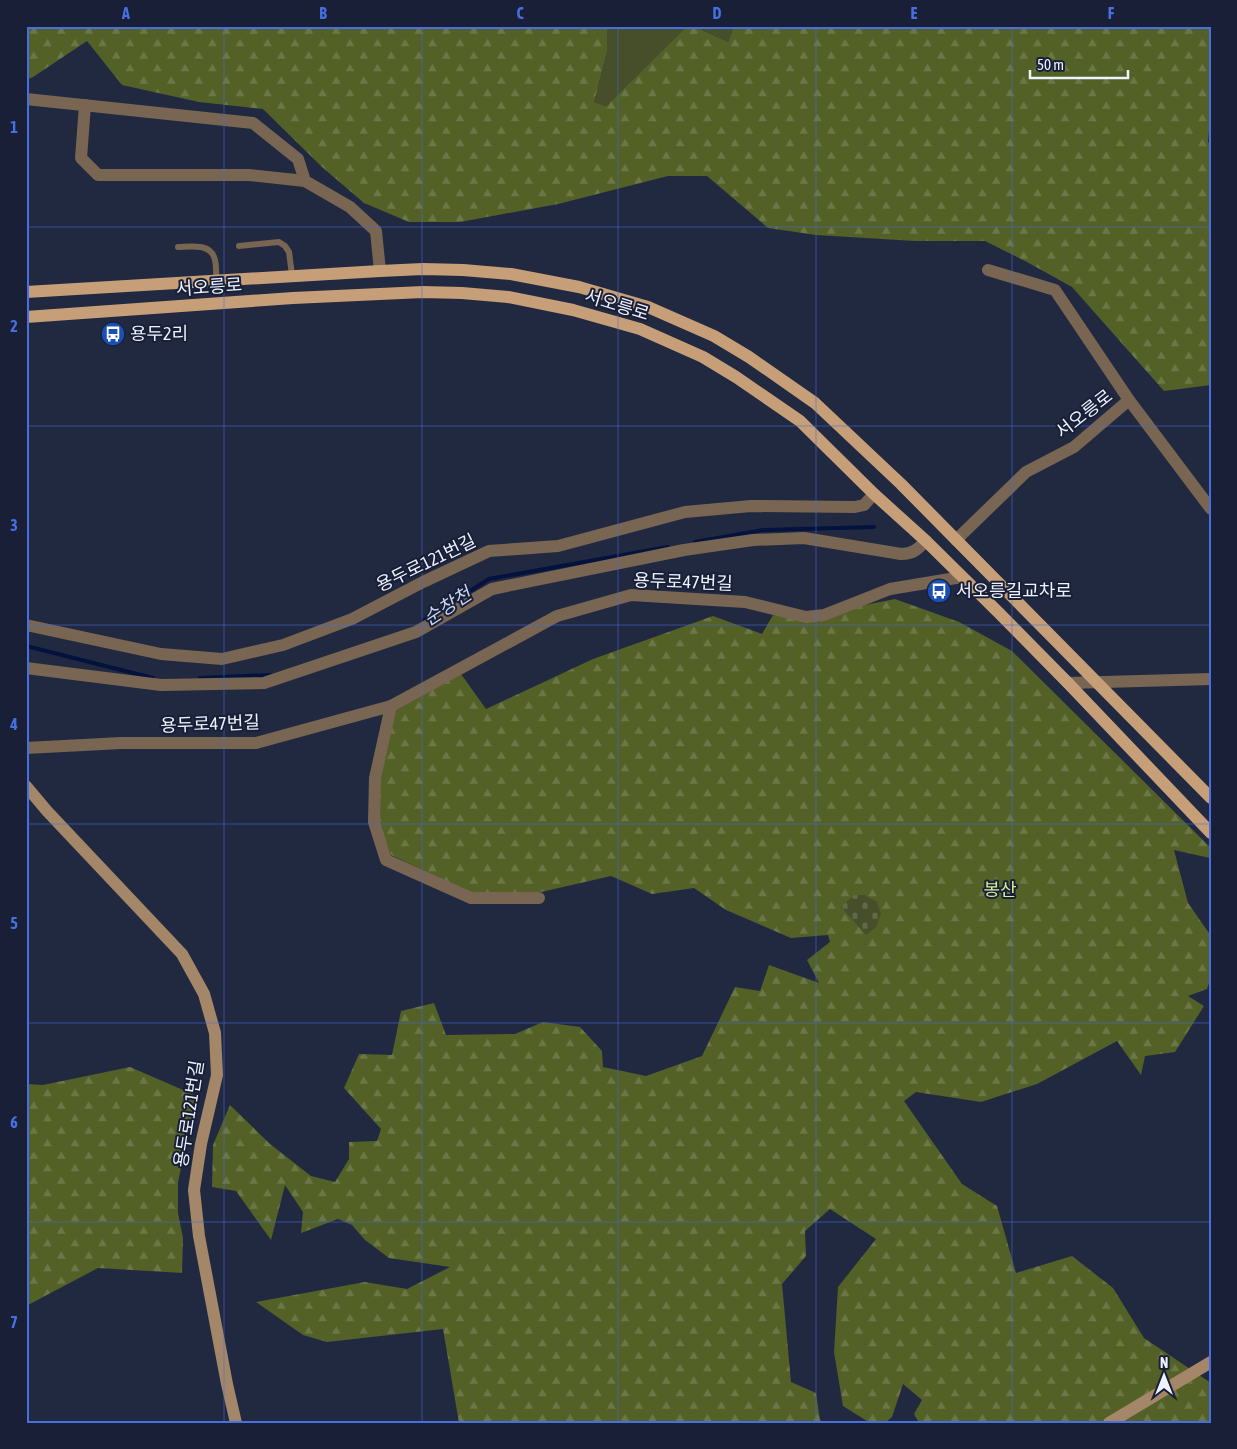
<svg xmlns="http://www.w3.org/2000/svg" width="1237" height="1449" viewBox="0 0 1237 1449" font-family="'Asap Condensed','Noto Sans KR',sans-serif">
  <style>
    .green { fill: #464f2a }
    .forest { fill: url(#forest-firs) }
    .cemetery { fill: url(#cemetery-stones) }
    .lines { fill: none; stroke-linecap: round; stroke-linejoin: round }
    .stream { stroke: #03133d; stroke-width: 4 }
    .lane { stroke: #786552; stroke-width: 6 }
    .street { stroke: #786552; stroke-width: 12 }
    .secondary { stroke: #a48668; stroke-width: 12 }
    .primary { stroke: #c69f78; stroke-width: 12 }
    .grid { fill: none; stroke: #476fe0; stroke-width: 1; stroke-opacity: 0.55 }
    .labels { text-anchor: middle; stroke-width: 4; stroke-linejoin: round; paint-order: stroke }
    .street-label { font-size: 18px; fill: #edf2ff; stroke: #181f37 }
    .poi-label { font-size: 18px; fill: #edf2ff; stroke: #181f37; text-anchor: start }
    .park-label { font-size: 18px; fill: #d6ec95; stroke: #181f37 }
    .water-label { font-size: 19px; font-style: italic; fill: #c5d5f3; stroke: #181f37 }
    .neatline { fill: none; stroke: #476fe0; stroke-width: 2 }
    .grid-label { font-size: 16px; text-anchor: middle; font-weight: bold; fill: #476fe0 }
  </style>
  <defs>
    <pattern id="forest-firs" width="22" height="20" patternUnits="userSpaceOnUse" patternTransform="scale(1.25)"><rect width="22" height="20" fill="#536026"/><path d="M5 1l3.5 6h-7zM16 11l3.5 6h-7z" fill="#6c7747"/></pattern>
    <pattern id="cemetery-stones" width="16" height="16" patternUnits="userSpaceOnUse" patternTransform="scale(1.25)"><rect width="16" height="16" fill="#464f2a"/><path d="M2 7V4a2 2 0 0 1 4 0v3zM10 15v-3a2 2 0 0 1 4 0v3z" fill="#61694a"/></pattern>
  </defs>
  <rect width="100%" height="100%" fill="#212941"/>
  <g class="green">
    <polygon points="607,26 687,26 606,106 594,102 607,52"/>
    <polygon points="694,26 734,26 728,42"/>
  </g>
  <g class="forest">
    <polygon points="26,26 607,26 607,52 594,102 606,106 687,26 694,26 728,42 734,26 1211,26 1211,107 1208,142 1211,145 1211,385 1164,391 1072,287 1027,262 985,241 915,241 816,235 768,228 707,176 668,176 558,204 460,222 409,222 364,203 322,167 263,109 199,102 122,85 87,41 33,77 26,80"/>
    <polygon points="895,599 959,622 1012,651 1211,848 1210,858 1174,850 1188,903 1211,936 1211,977 1207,989 1188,996 1204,1006 1175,1052 1145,1056 1141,1075 1117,1041 1037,1084 981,1102 916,1092 904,1101 962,1184 997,1206 1016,1273 1072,1256 1113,1288 1144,1338 1211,1383 1211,1423 1082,1423 1081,1421 1076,1423 919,1423 914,1414 922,1400 903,1384 892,1417 885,1423 870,1423 843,1406 834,1352 838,1287 876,1239 830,1209 805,1231 806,1256 782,1284 791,1382 816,1393 820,1420 824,1423 459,1423 443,1329 327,1342 303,1335 256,1302 365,1282 407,1289 450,1267 389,1258 365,1240 352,1225 338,1219 301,1233 303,1212 285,1185 271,1240 236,1191 212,1187 213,1145 230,1105 270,1144 311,1176 335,1182 349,1159 349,1142 377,1141 381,1129 344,1088 359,1054 392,1055 401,1011 434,1003 446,1035 515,1034 543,1022 580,1027 602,1051 603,1067 646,1076 702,1056 735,987 760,991 769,965 819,983 807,960 830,942 828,935 791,938 726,910 694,888 652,894 611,876 541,892 471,893 391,855 378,822 380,779 394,710 461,674 486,709 593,659 713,616 762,634 773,615 818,622 860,606"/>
    <polygon points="130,1067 197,1096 178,1182 178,1213 183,1238 182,1273 98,1268 26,1306 26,1084 43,1085"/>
  </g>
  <polygon class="cemetery" points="854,895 865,895 877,902 881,914 876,927 866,935 841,907"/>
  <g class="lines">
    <g class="stream">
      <polyline points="695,542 763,530 874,527"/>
      <polyline points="423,621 489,579 668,547"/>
      <polyline points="26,646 153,678"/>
      <polyline points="200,678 270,675"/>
    </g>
    <g class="lane">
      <polyline points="239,246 279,242 285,246 289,252 292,275"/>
      <path d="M 178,247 C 189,247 209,243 214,257 C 217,264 216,274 216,281"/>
    </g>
    <g class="street">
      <polyline points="26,99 253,123 298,159 305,181 350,207 376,231 380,271"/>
      <polyline points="85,105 81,158 98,175 249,175 305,181"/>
      <polyline points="988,270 1055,290 1129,400"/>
      <polyline points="956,540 1026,472 1074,447 1129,400 1211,509"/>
      <polyline points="26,625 161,654 222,659 283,645 352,619 423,582 489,551 558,546 685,512 751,506 855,507 864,505 874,494"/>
      <path d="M 26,668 L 161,685 L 264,683 L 416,632 L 492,589 L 684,550 L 753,540 L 804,538 L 901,554 C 913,554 918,549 926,541"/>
      <polyline points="1068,683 1211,679"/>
      <polyline points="391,706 375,778 374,822 386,860 471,898 539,898"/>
      <polyline points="26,748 121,743 256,743 391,706 557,616 631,595 745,602 806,617 824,615 890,589 962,577"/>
    </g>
    <g class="secondary">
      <polyline points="26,786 47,811 182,954 204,994 215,1033 217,1075 201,1144 194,1190 199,1236 227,1384 236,1423"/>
      <polyline points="1109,1423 1211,1362"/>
    </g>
    <g class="primary">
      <polyline points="26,292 380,271 423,269 463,270 511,274 579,287 648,307 714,336 749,357 815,403 901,484 1211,798"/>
      <polyline points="26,317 293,298 423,292 462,293 508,297 573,310 640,329 703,357 736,377 800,421 874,494 926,541 998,612 1068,683 1211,833"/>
    </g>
  </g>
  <path class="grid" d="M 224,26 L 224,1423M 422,26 L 422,1423M 618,26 L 618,1423M 816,26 L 816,1423M 1012,26 L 1012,1423M 26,227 L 1211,227M 26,426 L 1211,426M 26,625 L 1211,625M 26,824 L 1211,824M 26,1023 L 1211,1023M 26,1222 L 1211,1222"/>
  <defs>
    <g id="bus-disc" transform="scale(1.25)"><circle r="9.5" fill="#1a4fb4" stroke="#181f37"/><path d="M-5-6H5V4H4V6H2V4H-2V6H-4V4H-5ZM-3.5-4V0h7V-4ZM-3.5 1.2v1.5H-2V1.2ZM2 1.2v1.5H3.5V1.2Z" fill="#fff"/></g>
  </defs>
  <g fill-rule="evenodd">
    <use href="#bus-disc" x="113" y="334"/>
    <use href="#bus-disc" x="939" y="591"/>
  </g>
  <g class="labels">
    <g class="street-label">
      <text transform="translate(209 287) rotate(-4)" y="6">서오릉로</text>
      <text transform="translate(617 305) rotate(17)" y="6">서오릉로</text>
      <text transform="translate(1084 414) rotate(-38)" y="6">서오릉로</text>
      <text transform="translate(426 563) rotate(-26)" y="6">용두로121번길</text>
      <text transform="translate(683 582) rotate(2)" y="6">용두로47번길</text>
      <text transform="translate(210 724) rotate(-2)" y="6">용두로47번길</text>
      <text transform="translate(189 1114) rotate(-81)" y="6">용두로121번길</text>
    </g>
    <g class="poi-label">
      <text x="130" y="340">용두2리</text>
      <text x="956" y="597">서오릉길교차로</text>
    </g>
    <g class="park-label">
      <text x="1000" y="896">봉산</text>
    </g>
    <g class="water-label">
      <text transform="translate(447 606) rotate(-33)" y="7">순창천</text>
    </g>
  </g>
  <rect width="1237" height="1449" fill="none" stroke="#181f37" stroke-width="55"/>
  <g transform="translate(1164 1376)" stroke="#181f37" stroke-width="4" paint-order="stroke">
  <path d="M0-4L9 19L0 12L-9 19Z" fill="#edf2ff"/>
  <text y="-8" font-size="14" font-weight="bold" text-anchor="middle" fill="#edf2ff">N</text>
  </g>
  <path d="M1030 70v8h98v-8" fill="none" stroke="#edf2ff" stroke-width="2.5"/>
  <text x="1037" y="70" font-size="15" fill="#edf2ff" stroke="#181f37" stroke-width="4" paint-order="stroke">50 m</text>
  <rect x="28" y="28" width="1182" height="1394" class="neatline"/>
  <g class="grid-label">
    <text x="126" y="19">A</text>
    <text x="323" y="19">B</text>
    <text x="520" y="19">C</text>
    <text x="717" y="19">D</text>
    <text x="914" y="19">E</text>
    <text x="1111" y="19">F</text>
    <text x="14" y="133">1</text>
    <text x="14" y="332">2</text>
    <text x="14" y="531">3</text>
    <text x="14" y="730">4</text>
    <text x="14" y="929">5</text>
    <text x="14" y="1128">6</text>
    <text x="14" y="1328">7</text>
  </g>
</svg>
